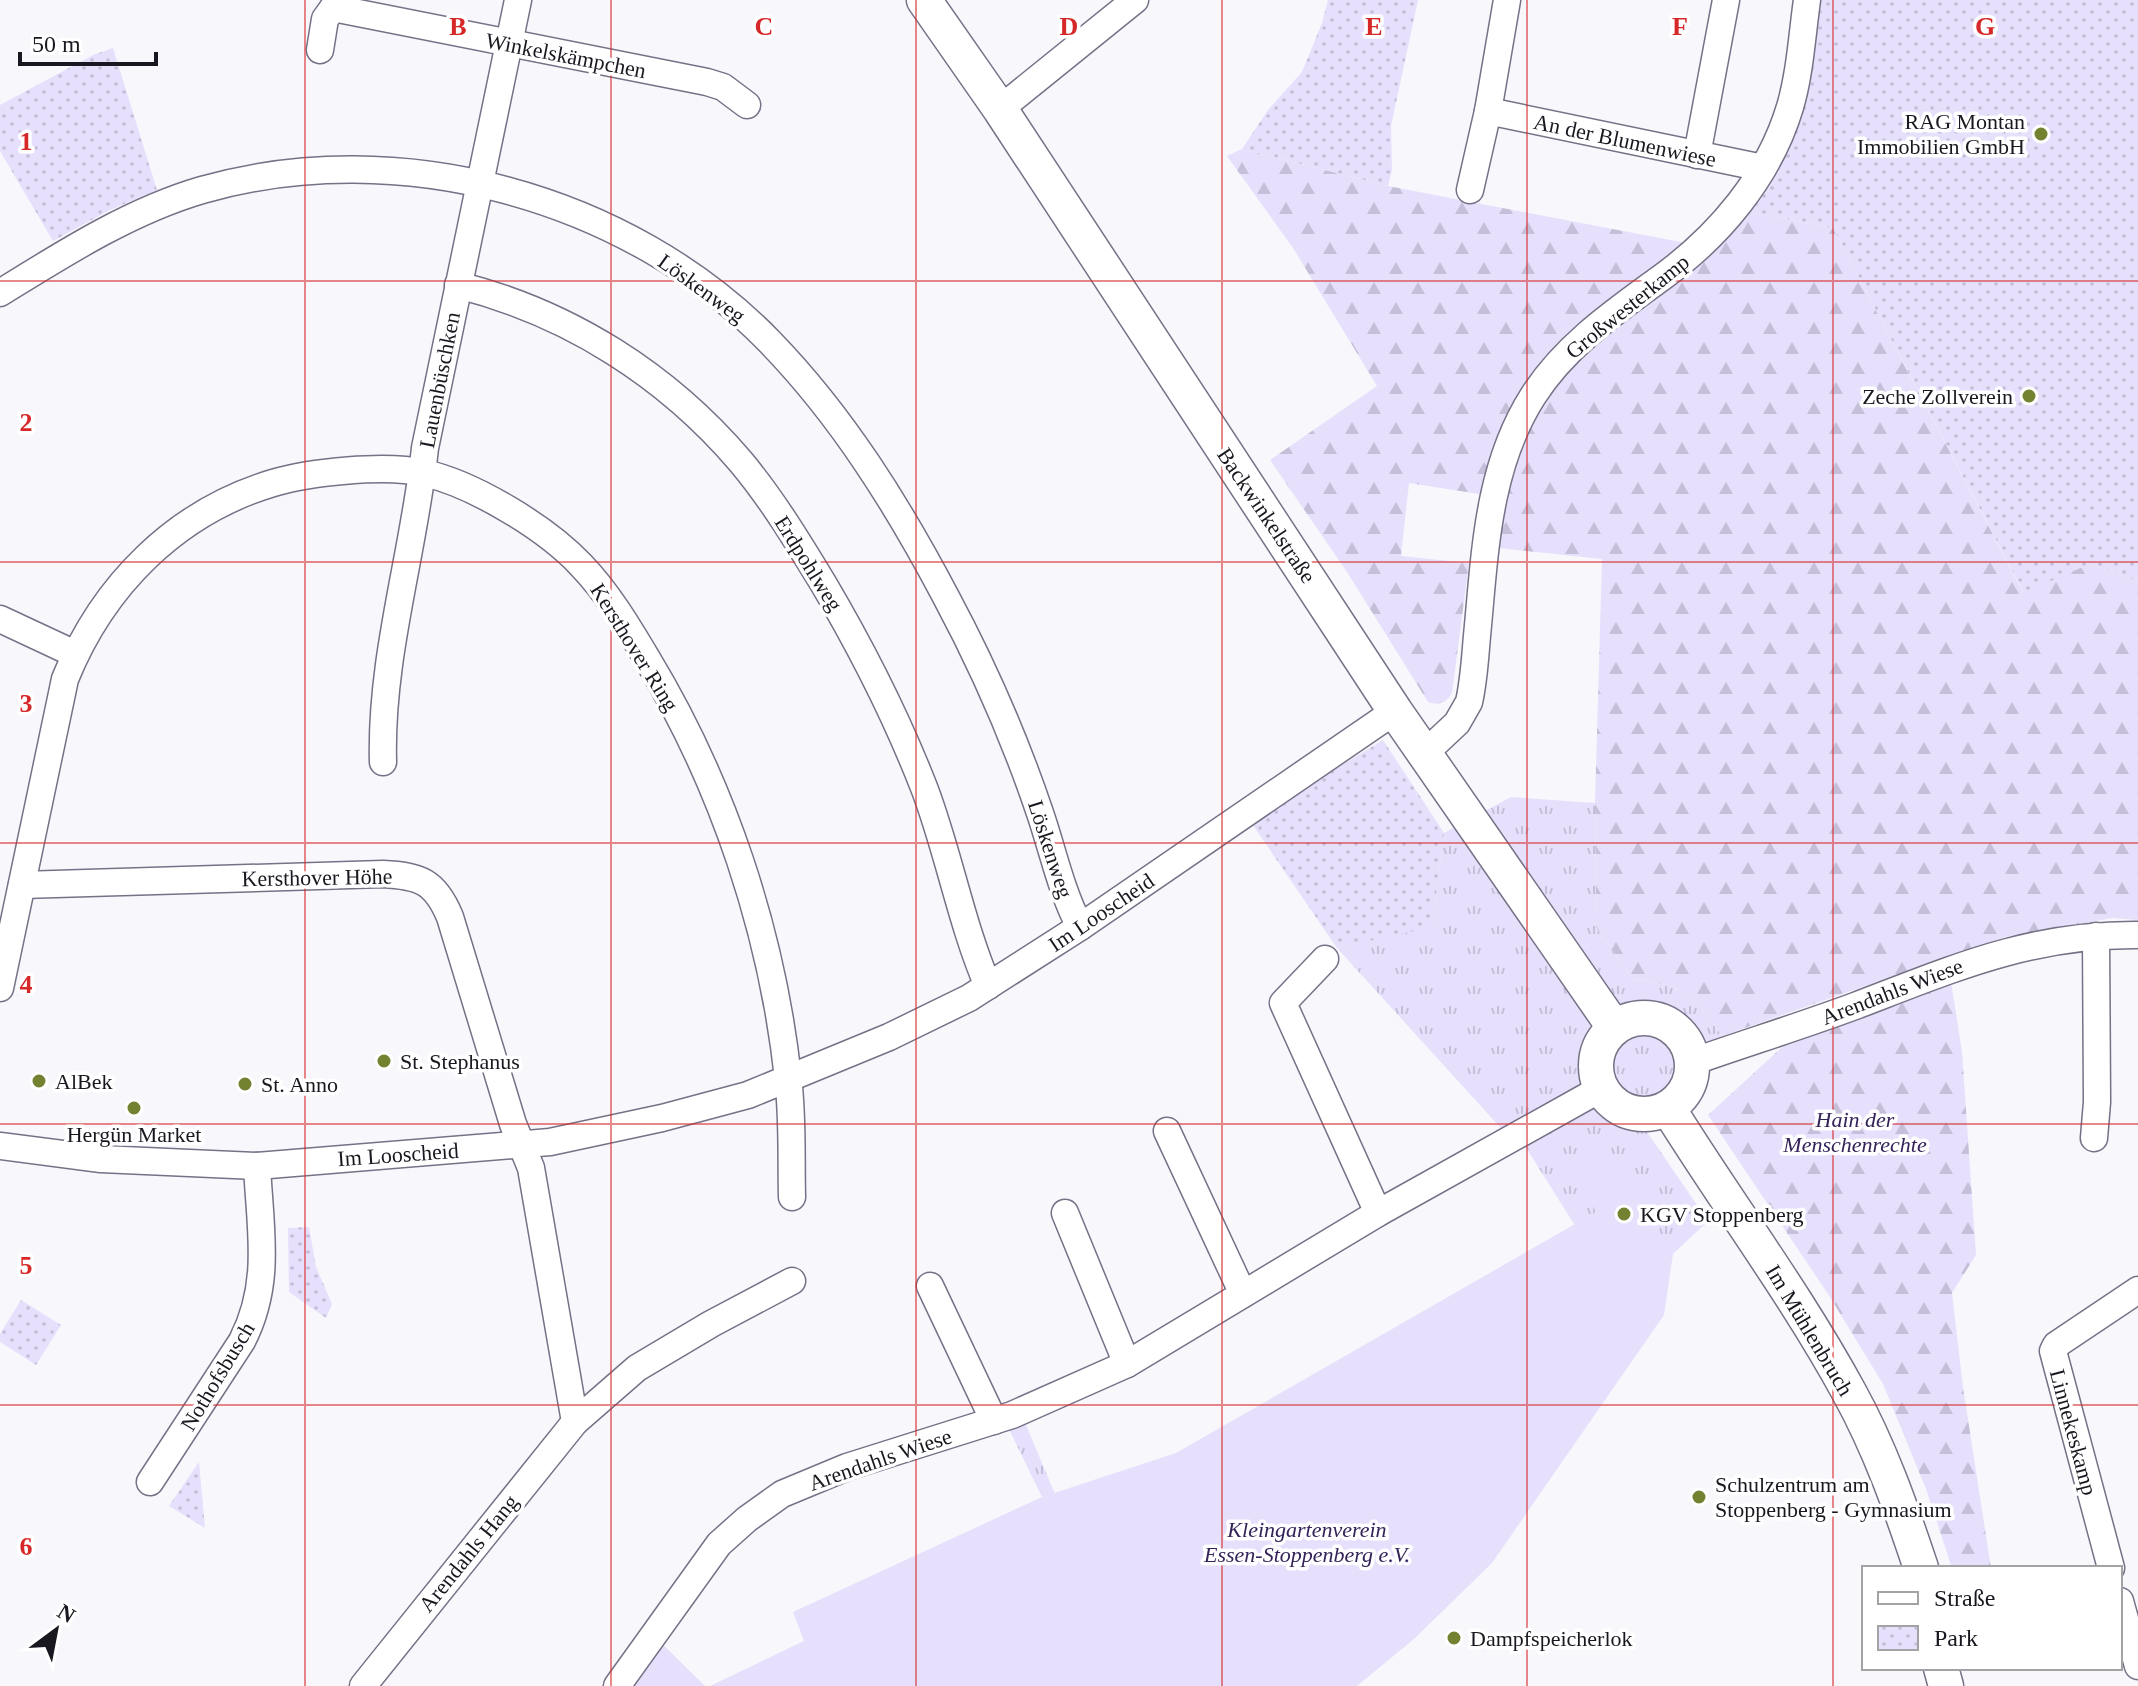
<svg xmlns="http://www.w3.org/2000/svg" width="2138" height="1686" viewBox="0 0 2138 1686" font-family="Georgia,serif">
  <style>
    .grass { fill: url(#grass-tufts) }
    .forest { fill: url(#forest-firs) }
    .park { fill: url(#park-dots) }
    .garden { fill: #e6e0fd }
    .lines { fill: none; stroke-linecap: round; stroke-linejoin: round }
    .minor-casing { stroke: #767186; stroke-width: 29 }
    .major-casing { stroke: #767186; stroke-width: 37 }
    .minor { stroke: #fff; stroke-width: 26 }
    .major { stroke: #fff; stroke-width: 34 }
    .grid { fill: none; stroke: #d62828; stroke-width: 2; stroke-opacity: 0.55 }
    .poi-dot { fill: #728231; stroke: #fff; stroke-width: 3 }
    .labels { text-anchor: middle; stroke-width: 7; stroke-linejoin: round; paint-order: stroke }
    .street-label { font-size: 22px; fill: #191820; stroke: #fff }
    .poi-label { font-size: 22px; fill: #191820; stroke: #fff; text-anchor: start }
    .park-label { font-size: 22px; font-style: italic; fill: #342259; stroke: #fff }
    .grid-label { font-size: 26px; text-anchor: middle; font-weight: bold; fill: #d62828; stroke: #fff; stroke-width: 7; stroke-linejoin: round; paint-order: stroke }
  </style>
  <defs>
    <pattern id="grass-tufts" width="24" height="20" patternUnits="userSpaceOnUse" patternTransform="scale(2)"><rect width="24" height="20" fill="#e6e0fd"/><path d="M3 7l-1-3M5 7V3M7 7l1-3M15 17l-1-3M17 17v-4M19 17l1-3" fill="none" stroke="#c5bfd9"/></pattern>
    <pattern id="forest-firs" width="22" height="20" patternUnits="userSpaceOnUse" patternTransform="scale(2)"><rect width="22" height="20" fill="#e6e0fd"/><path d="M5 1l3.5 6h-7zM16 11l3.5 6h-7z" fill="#c5bfd9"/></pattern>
    <pattern id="park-dots" width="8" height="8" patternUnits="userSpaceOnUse" patternTransform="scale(2)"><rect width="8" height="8" fill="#e6e0fd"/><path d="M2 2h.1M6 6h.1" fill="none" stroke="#c5bfd9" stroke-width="1.8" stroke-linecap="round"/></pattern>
  </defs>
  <rect width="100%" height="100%" fill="#f8f7fc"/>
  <g class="grass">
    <path d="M 1511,797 L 1595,803 L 1596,927 L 1633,979 C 1682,984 1696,996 1722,1036 L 1692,1061 C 1687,1095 1669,1108 1647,1132 L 1708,1221 L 1673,1254 L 1574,1224 L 1518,1135 L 1509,1137 L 1337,948 L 1432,926 L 1444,833 Z"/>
    <polygon points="1021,1413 1055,1494 1042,1497 1004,1419"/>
  </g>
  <g class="forest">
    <path d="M 1242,149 L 1388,186 L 1707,247 L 1742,210 L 1833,228 L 2023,592 L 2089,564 L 2138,581 L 2138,920 L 2113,918 L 2005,937 L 1722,1036 C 1696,996 1682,984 1633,979 L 1596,927 L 1595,803 L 1602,559 L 1499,548 L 1504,502 L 1479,494 L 1409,483 L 1401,556 L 1469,563 L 1452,693 C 1446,703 1439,706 1428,702 L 1347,572 L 1270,460 L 1377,386 L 1293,248 L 1227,156 Z"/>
    <polygon points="1950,975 1962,1052 1976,1255 1952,1293 1963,1387 1991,1568 1952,1568 1926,1489 1883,1384 1828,1294 1708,1115 1804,1027"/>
  </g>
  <g class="park">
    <polygon points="1328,0 1418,0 1391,126 1392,170 1388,186 1242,149 1268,110 1302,72 1322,23"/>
    <polygon points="1812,0 2138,0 2138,581 2089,564 2024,593 1833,228 1742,210"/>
    <polygon points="113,48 157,190 110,210 53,241 0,151 0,105 93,55"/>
    <polygon points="1383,740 1444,833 1432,927 1337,948 1250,821"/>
    <polygon points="309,1227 316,1267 332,1304 326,1318 289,1292 288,1228"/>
    <polygon points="21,1300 61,1325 36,1365 0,1342 0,1334"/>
    <polygon points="199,1462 205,1528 169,1506"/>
  </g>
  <g class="garden">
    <polygon points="1608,1152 1673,1254 1664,1315 1492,1563 1414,1639 1357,1686 710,1686 804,1641 793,1612 1042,1497 1176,1453 1596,1212 1575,1174"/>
    <polygon points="655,1637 705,1686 618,1686"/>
  </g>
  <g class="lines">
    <g class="minor-casing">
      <g id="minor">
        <polyline points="333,8 707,82 723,87 747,105"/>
        <polyline points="320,50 325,19 333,8"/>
        <polyline points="1000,109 1135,0"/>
        <polyline points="1488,111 1763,168"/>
        <polyline points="1697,155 1726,0"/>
        <polyline points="1470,190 1488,111 1507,0"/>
        <path d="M 458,285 C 569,313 667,375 741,462 C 772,499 798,542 823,583 C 862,649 897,718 925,790 C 949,854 961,923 988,986"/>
        <path d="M 0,293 C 63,254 130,211 202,190 C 398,134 628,196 770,342 C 842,416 898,506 946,597 C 983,666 1015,739 1040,813 C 1053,851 1061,891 1080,927"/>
        <polyline points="0,619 75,654"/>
        <path d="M 1425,753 L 1457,723 L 1469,702 C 1474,680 1475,658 1477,636 C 1485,554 1487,468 1533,396 C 1565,346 1613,313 1661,278 C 1719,236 1769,177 1790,107 C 1800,73 1802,36 1807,0"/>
        <path d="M 383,762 C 380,656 414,553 425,448 L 518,0"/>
        <path d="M 22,885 L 383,874 C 420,876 435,881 450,917 L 513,1124 L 531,1168 L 575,1422"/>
        <polyline points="1325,959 1283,1003 1378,1213"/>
        <path d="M 0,988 L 65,679 C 103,585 176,512 273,483 C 310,472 386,464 424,473 C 474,484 546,528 581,565 C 607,592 627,625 646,657 C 723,784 772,931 788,1078 C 793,1117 791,1157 792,1197"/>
        <path d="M 1692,1062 C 1746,1043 1801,1026 1855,1006 C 1952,969 2030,934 2138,935"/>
        <polyline points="1167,1131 1243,1294"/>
        <polyline points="2094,1138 2097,1102 2096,936"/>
        <polyline points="0,1146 101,1159 257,1166 550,1142 662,1118 748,1095 889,1037 969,998 1080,927 1395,711"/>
        <polyline points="1065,1213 1127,1364"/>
        <polyline points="930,1286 994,1421"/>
        <path d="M 150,1482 L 242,1341 C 272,1283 260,1229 257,1166"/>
        <polyline points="2111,1568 2053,1351 2056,1345 2138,1290"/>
        <polyline points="2120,1601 2138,1666"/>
        <polyline points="363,1686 575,1422 637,1368 711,1324 792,1281"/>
        <polyline points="617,1686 719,1544 747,1519 782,1494 847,1467 1012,1415 1127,1364 1378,1213 1602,1088"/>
      </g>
    </g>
    <g class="major-casing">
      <g id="major">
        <polyline points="924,0 1000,109 1395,711 1614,1027"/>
        <circle cx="1644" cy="1066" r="48"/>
        <path d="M 1668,1108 C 1727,1203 1795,1293 1849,1392 C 1880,1448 1901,1508 1921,1568"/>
        <polyline points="1941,1668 1946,1686"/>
      </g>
    </g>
    <use href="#minor" class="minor"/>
    <use href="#major" class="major"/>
  </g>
  <path class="grid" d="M 305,0 L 305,1686M 611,0 L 611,1686M 916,0 L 916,1686M 1222,0 L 1222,1686M 1527,0 L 1527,1686M 1833,0 L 1833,1686M 0,281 L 2138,281M 0,562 L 2138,562M 0,843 L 2138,843M 0,1124 L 2138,1124M 0,1405 L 2138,1405"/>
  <g class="poi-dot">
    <circle cx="2041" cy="134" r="8"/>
    <circle cx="2029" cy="396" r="8"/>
    <circle cx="384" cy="1061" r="8"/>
    <circle cx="39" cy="1081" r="8"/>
    <circle cx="245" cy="1084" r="8"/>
    <circle cx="134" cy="1108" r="8"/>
    <circle cx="1624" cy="1214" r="8"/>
    <circle cx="1699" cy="1497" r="8"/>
    <circle cx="1454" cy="1638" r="8"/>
  </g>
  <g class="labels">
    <g class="street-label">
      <text transform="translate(566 55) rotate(11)" y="8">Winkelskämpchen</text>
      <text transform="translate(1625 140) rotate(12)" y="8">An der Blumenwiese</text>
      <text transform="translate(702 288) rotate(36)" y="8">Löskenweg</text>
      <text transform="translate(1627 306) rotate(-39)" y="8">Großwesterkamp</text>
      <text transform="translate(439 380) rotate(-79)" y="8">Lauenbüschken</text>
      <text transform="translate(1267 515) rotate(56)" y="8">Backwinkelstraße</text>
      <text transform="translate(809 563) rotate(58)" y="8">Erdpohlweg</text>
      <text transform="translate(635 647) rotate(58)" y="8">Kersthover Ring</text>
      <text transform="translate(1051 849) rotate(72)" y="8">Löskenweg</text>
      <text transform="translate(317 877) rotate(-1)" y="8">Kersthover Höhe</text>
      <text transform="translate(1101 912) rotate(-34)" y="8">Im Looscheid</text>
      <text transform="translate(1892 991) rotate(-21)" y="8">Arendahls Wiese</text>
      <text transform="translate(398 1154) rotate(-4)" y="8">Im Looscheid</text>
      <text transform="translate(1810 1330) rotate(59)" y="8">Im Mühlenbruch</text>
      <text transform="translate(217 1376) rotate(-59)" y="8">Nothofsbusch</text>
      <text transform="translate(2074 1432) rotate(75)" y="8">Linnekeskamp</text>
      <text transform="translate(880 1459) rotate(-19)" y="8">Arendahls Wiese</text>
      <text transform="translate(468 1553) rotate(-51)" y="8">Arendahls Hang</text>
    </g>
    <g class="poi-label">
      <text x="2025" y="129" text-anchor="end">RAG Montan<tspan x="2025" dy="25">Immobilien GmbH</tspan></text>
      <text x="2013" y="404" text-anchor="end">Zeche Zollverein</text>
      <text x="400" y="1069">St. Stephanus</text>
      <text x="55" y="1089">AlBek</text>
      <text x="261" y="1092">St. Anno</text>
      <text x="134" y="1142" text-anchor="middle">Hergün Market</text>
      <text x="1640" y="1222">KGV Stoppenberg</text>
      <text x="1715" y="1492">Schulzentrum am<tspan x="1715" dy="25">Stoppenberg - Gymnasium</tspan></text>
      <text x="1470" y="1646">Dampfspeicherlok</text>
    </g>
    <g class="park-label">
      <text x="1855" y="1127">Hain der<tspan x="1855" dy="25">Menschenrechte</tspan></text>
      <text x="1307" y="1537">Kleingartenverein<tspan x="1307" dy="25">Essen-Stoppenberg e.V.</tspan></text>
    </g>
  </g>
  <g class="grid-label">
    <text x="458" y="35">B</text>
    <text x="764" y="35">C</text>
    <text x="1069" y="35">D</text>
    <text x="1374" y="35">E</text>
    <text x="1680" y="35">F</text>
    <text x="1985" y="35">G</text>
    <text x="26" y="150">1</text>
    <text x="26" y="431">2</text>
    <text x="26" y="712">3</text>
    <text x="26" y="993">4</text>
    <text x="26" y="1274">5</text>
    <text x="26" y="1555">6</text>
  </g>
  <rect x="1862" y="1566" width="260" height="104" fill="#ffffff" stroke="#a3a3a6" stroke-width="2"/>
  <rect x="1878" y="1592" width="40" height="12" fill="#ffffff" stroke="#a3a3a6" stroke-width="2"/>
  <text x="1934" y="1606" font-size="24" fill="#191820">Straße</text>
  <rect x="1878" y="1626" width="40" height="24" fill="url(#park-dots)" stroke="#a3a3a6" stroke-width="2"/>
  <text x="1934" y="1646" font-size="24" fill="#191820">Park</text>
  <g transform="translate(56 1630) rotate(32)" stroke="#ffffff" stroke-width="6" paint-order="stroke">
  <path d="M0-6L14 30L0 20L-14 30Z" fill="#191820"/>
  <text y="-12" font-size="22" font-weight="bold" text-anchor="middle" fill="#191820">N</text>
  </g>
  <path d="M20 52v12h136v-12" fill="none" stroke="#191820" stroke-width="4"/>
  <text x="32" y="52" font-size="24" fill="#191820" stroke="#ffffff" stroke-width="6" paint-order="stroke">50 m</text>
</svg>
